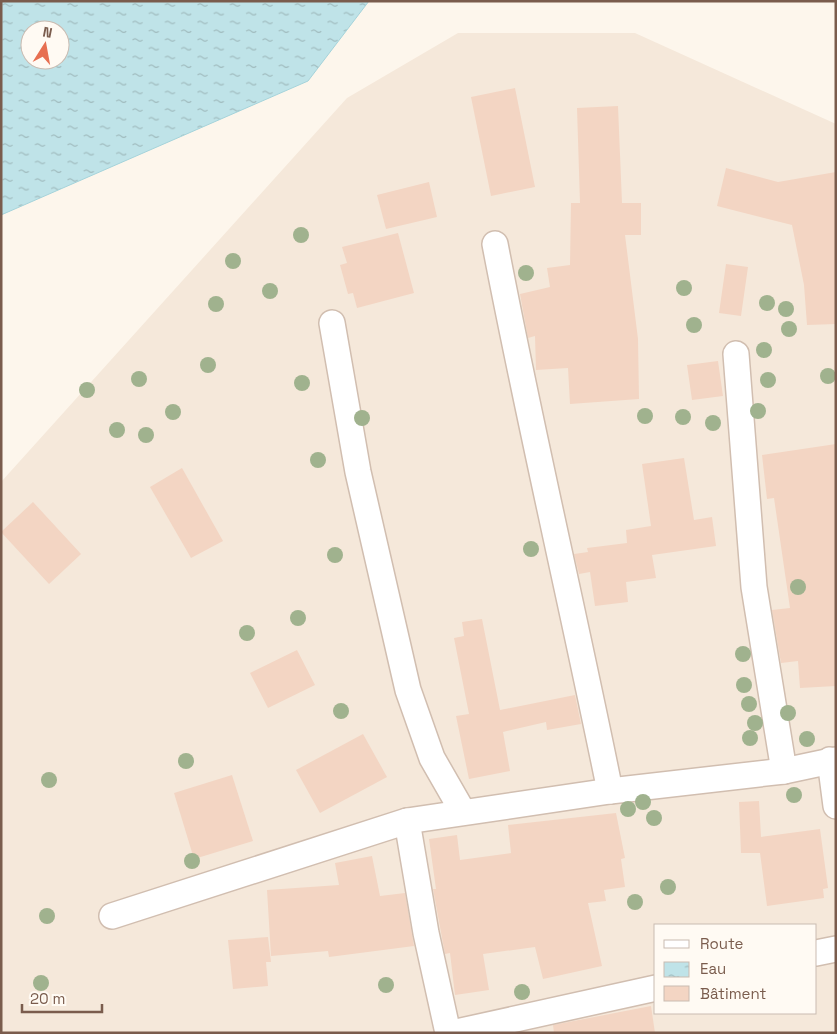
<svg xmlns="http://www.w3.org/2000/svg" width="837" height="1034" viewBox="0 0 837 1034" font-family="'Space Grotesk',sans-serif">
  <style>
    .residential { fill: #f5e8da; fill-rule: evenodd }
    .water { fill: url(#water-ripples); stroke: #a5d3da; fill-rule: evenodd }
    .building { fill: #f3d5c3 }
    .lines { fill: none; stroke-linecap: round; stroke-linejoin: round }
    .minor-casing { stroke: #d1beb0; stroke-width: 28 }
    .minor { stroke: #fff; stroke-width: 25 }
    .tree { fill: #a0b28e }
  </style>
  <defs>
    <pattern id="water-ripples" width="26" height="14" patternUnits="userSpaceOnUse" patternTransform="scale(1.25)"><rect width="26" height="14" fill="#bfe3e8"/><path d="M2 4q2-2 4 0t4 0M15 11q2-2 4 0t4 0" fill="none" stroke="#a0bbbe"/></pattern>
  </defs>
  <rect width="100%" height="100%" fill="#fdf6ec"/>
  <path class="residential" d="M 458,33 L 635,33 L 836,124 L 836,1033 L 1,1033 L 1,482 L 347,98 ZM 656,925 L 816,925 L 816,1013 L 656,1013 Z"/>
  <path class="water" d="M 1,1 L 369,1 L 308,81 L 1,215 ZM 30,30 L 60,30 L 60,60 L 30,60 Z"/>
  <g class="building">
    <polygon points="515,88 535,187 491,196 471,97"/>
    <polygon points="618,106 622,203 641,203 641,235 625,235 638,339 639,399 570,404 568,368 536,370 535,336 528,338 520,294 550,287 547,268 570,265 571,203 580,203 577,108"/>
    <polygon points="726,168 778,182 836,172 836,324 807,325 804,285 792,225 717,206"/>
    <polygon points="429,182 437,217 386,229 377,195"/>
    <polygon points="398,233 414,293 357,308 353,293 348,294 340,265 347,263 342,247"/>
    <polygon points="726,264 748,267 741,316 719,313"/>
    <polygon points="718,361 723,396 692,400 687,365"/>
    <polygon points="836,444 836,686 800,688 798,661 781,663 772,610 790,608 774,498 767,499 762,455"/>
    <polygon points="684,458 694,520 712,517 716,546 652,555 656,578 626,582 628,602 595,606 590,572 579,574 574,554 588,552 587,548 627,543 626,530 651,526 642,464"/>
    <polygon points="182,468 223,541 191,558 150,487"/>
    <polygon points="33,502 81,554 49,584 1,532"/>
    <polygon points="482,619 500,710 575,695 581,724 547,730 546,722 503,732 510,771 469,779 456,716 469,714 454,638 464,636 462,622"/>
    <polygon points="297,650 315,685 268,708 250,673"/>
    <polygon points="363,734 387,777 320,813 296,770"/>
    <polygon points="232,775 253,841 194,859 174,793"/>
    <polygon points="759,801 761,837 820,829 828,888 823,889 824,898 767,906 760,853 741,853 739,802"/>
    <polygon points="616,813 625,858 621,859 625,887 604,890 606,901 588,903 602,966 543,979 535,947 483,954 489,990 455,995 450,953 445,954 433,889 436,889 429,839 457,835 460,860 511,853 508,825"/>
    <polygon points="372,856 380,896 405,893 414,946 329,957 328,951 271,956 267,890 339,885 335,863"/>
    <polygon points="268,937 271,962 266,962 268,986 233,989 228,940"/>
    <polygon points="651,1006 655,1033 554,1033 553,1025"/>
  </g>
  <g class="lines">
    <g class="minor-casing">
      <g id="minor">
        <path d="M 495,244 C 530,427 573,608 610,791"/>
        <polyline points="332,323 358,472 408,690 432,758 463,812"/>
        <polyline points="736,354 754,587 784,771"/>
        <polyline points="830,760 836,806"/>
        <polyline points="407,821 426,933 448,1033"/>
        <polyline points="112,916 407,821 610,791 784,771 836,760"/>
        <polyline points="816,953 836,949"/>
        <polyline points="452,1033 656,988"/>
      </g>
    </g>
    <use href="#minor" class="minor"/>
  </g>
  <g class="tree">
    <circle cx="301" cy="235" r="8"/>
    <circle cx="233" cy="261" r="8"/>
    <circle cx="526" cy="273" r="8"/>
    <circle cx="684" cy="288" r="8"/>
    <circle cx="270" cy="291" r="8"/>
    <circle cx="767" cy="303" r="8"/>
    <circle cx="216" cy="304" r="8"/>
    <circle cx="786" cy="309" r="8"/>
    <circle cx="694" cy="325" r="8"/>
    <circle cx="789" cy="329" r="8"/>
    <circle cx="764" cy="350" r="8"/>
    <circle cx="208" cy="365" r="8"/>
    <circle cx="828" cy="376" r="8"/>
    <circle cx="139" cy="379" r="8"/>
    <circle cx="768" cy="380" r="8"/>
    <circle cx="302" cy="383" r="8"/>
    <circle cx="87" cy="390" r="8"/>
    <circle cx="758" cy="411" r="8"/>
    <circle cx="173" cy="412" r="8"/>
    <circle cx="645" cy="416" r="8"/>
    <circle cx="683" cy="417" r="8"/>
    <circle cx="362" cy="418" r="8"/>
    <circle cx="713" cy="423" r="8"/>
    <circle cx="117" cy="430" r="8"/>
    <circle cx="146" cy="435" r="8"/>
    <circle cx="318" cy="460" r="8"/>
    <circle cx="531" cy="549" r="8"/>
    <circle cx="335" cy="555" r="8"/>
    <circle cx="798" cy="587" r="8"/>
    <circle cx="298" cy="618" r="8"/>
    <circle cx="247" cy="633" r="8"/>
    <circle cx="743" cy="654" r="8"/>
    <circle cx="744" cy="685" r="8"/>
    <circle cx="749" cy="704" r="8"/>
    <circle cx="341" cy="711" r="8"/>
    <circle cx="788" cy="713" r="8"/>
    <circle cx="755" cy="723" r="8"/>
    <circle cx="750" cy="738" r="8"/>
    <circle cx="807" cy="739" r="8"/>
    <circle cx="186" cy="761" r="8"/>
    <circle cx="49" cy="780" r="8"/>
    <circle cx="794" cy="795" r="8"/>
    <circle cx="643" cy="802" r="8"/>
    <circle cx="628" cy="809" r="8"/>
    <circle cx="654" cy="818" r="8"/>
    <circle cx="192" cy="861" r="8"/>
    <circle cx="668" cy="887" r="8"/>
    <circle cx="635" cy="902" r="8"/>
    <circle cx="47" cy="916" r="8"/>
    <circle cx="41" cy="983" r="8"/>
    <circle cx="386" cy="985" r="8"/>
    <circle cx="522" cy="992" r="8"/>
  </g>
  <rect width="837" height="1034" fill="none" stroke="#7a5c4d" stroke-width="5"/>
  <rect x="654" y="924" width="162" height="90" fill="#fffaf3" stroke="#cabbb1"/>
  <rect x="664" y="940" width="25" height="8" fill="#ffffff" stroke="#cabbb1"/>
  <text x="700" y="949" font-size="15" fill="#7a5c4d">Route</text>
  <rect x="664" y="962" width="25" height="15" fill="url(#water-ripples)" stroke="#cabbb1"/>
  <text x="700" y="974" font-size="15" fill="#7a5c4d">Eau</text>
  <rect x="664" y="986" width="25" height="15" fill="#f3d5c3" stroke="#cabbb1"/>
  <text x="700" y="999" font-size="15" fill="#7a5c4d">Bâtiment</text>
  <g transform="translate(45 45) rotate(11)"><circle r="24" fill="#fffaf3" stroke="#cabbb1"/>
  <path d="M0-4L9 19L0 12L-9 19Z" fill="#e76f51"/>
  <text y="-8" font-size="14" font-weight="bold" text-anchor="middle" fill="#7a5c4d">N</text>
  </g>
  <path d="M22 1004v8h80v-8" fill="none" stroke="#7a5c4d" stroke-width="2.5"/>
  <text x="30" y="1004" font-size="15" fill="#7a5c4d" stroke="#fffaf3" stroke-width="4" paint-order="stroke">20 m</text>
</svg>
